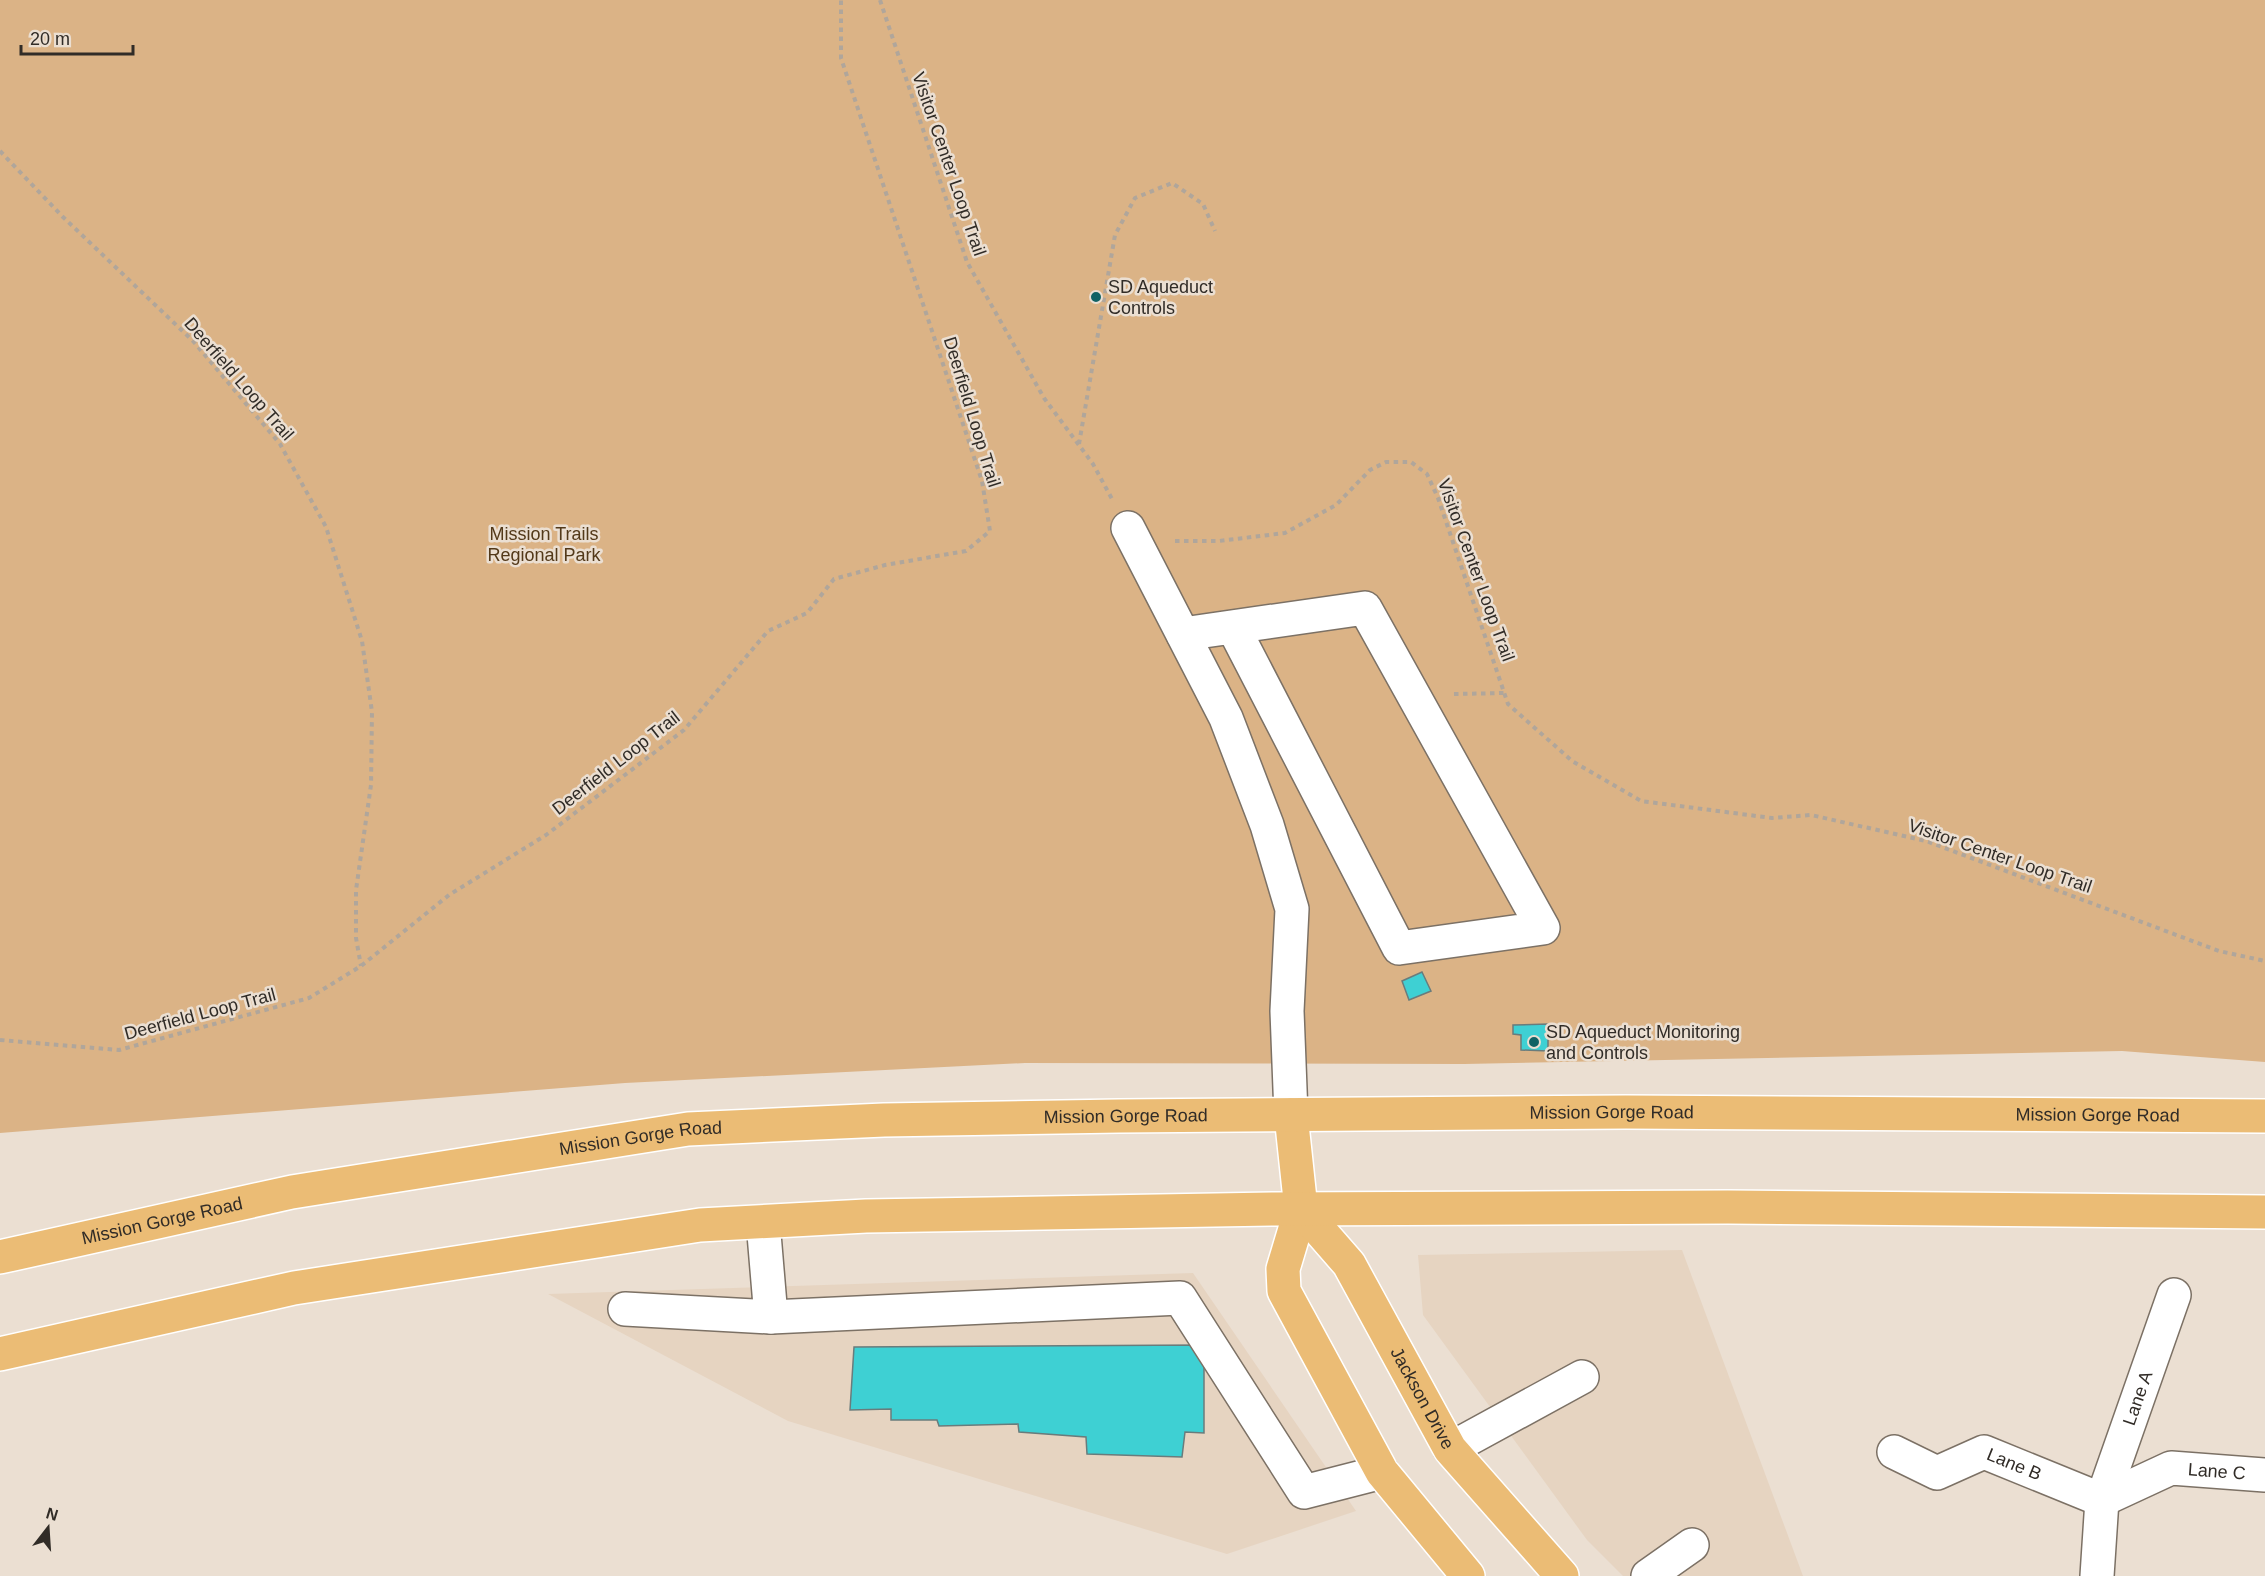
<svg xmlns="http://www.w3.org/2000/svg" width="2265" height="1576" viewBox="0 0 2265 1576" font-family="Helvetica,sans-serif">
  <style>
    .built { fill: #e6d4c1 }
    .green { fill: #dbb386 }
    .building { fill: #3ed0d3; stroke: #697c7c; stroke-width: 1.5 }
    .lines { fill: none; stroke-linecap: round; stroke-linejoin: round }
    .minor-casing { stroke: #7c7165; stroke-width: 36 }
    .major-casing { stroke: #fff; stroke-width: 36 }
    .path { stroke: #b0a69b; stroke-width: 4; stroke-dasharray: 4.5 4.5; stroke-linecap: butt }
    .minor { stroke: #fff; stroke-width: 33 }
    .major { stroke: #ebbc75; stroke-width: 33 }
    .poi-dot { fill: #106264; stroke: #ebdfd2; stroke-width: 2 }
    .labels { text-anchor: middle; stroke-width: 5; stroke-linejoin: round; paint-order: stroke }
    .street-label { font-size: 18px; fill: #312c27; stroke: #ebdfd2 }
    .poi-label { font-size: 18px; fill: #312c27; stroke: #ebdfd2; text-anchor: start }
    .park-label { font-size: 18px; fill: #533919; stroke: #ebdfd2 }
  </style>
  <rect width="100%" height="100%" fill="#ebdfd2"/>
  <g class="built">
    <polygon points="1682,1250 1803,1576 1623,1576 1587,1540 1423,1315 1418,1255"/>
    <polygon points="1193,1273 1356,1511 1227,1554 788,1421 548,1294"/>
  </g>
  <polygon class="green" points="0,0 2265,0 2265,1062 2122,1051 1464,1064 1025,1063 625,1083 0,1133"/>
  <g class="building">
    <polygon points="1422,972 1431,991 1409,1000 1402,981"/>
    <polygon points="1548,1024 1548,1051 1521,1050 1521,1035 1513,1034 1513,1025"/>
    <polygon points="1204,1345 1204,1433 1185,1432 1182,1457 1087,1454 1086,1437 1019,1432 1018,1424 939,1426 937,1420 891,1420 891,1409 850,1410 854,1347"/>
  </g>
  <g class="lines">
    <g class="minor-casing">
      <g id="minor">
        <polyline points="1128,528 1226,718 1267,825 1292,909 1287,1011 1291,1115"/>
        <polyline points="1183,634 1365,608 1543,928 1399,948 1233,627"/>
        <polyline points="625,1309 771,1317 763,1222"/>
        <polyline points="771,1317 1180,1298 1304,1492 1382,1472"/>
        <polyline points="1450,1449 1582,1377"/>
        <path id="s1" d="M 1894,1452 L 1937,1473 L 1984,1452 L 2102,1500"/>
        <path id="s2" d="M 2102,1500 L 2171,1468 L 2265,1475"/>
        <polyline points="1648,1576 1692,1545"/>
        <path id="s3" d="M 2097,1576 L 2102,1500 L 2174,1295"/>
      </g>
    </g>
    <g class="major-casing">
      <g id="major">
        <polyline points="1291,1115 1301,1209 1283,1269 1284,1291 1382,1472 1468,1576"/>
        <path id="s4" d="M 1301,1209 L 1349,1264 L 1450,1449 L 1562,1576"/>
        <path id="s5" d="M 0,1257 L 292,1192 L 688,1129 L 884,1120 L 1119,1116 L 1626,1112 L 2265,1116"/>
        <polyline points="0,1354 294,1288 700,1225 866,1216 1274,1209 1728,1207 2265,1212"/>
      </g>
    </g>
    <g class="path">
      <polyline points="880,0 967,262 1044,398 1093,464 1112,499"/>
      <polyline points="0,151 63,217 193,341 280,444 326,527 362,641 372,712 371,785 356,890 356,938 361,966"/>
      <polyline points="1079,444 1115,235 1135,198 1172,183 1203,204 1215,231"/>
      <polyline points="1175,541 1219,541 1285,533 1336,505 1370,470 1386,462 1411,462 1427,474 1438,498 1508,704 1572,761 1641,801 1772,818 1811,815 1926,841 2219,951 2265,961"/>
      <polyline points="1454,694 1505,693"/>
      <polyline points="0,1040 119,1050 309,998 361,966 449,895 546,835 684,730 768,631 807,613 834,579 885,565 966,551 990,531 982,481 841,58 841,0"/>
    </g>
    <use href="#minor" class="minor"/>
    <use href="#major" class="major"/>
  </g>
  <g class="poi-dot">
    <circle cx="1096" cy="297" r="6"/>
    <circle cx="1534" cy="1042" r="6"/>
  </g>
  <g class="labels">
    <g class="street-label">
      <text transform="translate(949 164) rotate(71)" y="6">Visitor Center Loop Trail</text>
      <text transform="translate(239 379) rotate(49)" y="6">Deerfield Loop Trail</text>
      <text transform="translate(972 412) rotate(73)" y="6">Deerfield Loop Trail</text>
      <text transform="translate(1476 570) rotate(70)" y="6">Visitor Center Loop Trail</text>
      <text transform="translate(616 763) rotate(-38)" y="6">Deerfield Loop Trail</text>
      <text transform="translate(2000 856) rotate(19)" y="6">Visitor Center Loop Trail</text>
      <text transform="translate(200 1014) rotate(-15)" y="6">Deerfield Loop Trail</text>
      <text dy="6" stroke="none"><textPath href="#s5" startOffset="1624">Mission Gorge Road</textPath></text>
      <text dy="6" stroke="none"><textPath href="#s5" startOffset="2110">Mission Gorge Road</textPath></text>
      <text dy="6" stroke="none"><textPath href="#s5" startOffset="1138">Mission Gorge Road</textPath></text>
      <text dy="6" stroke="none"><textPath href="#s5" startOffset="652">Mission Gorge Road</textPath></text>
      <text dy="6" stroke="none"><textPath href="#s5" startOffset="166">Mission Gorge Road</textPath></text>
      <text dy="6" stroke="none"><textPath href="#s3" startOffset="184">Lane A</textPath></text>
      <text dy="6" stroke="none"><textPath href="#s4" startOffset="226">Jackson Drive</textPath></text>
      <text dy="6" stroke="none"><textPath href="#s1" startOffset="132">Lane B</textPath></text>
      <text dy="6" stroke="none"><textPath href="#s2" startOffset="122">Lane C</textPath></text>
    </g>
    <g class="poi-label">
      <text x="1108" y="293">SD Aqueduct<tspan x="1108" dy="21">Controls</tspan></text>
      <text x="1546" y="1038">SD Aqueduct Monitoring<tspan x="1546" dy="21">and Controls</tspan></text>
    </g>
    <g class="park-label">
      <text x="544" y="540">Mission Trails<tspan x="544" dy="21">Regional Park</tspan></text>
    </g>
  </g>
  <g transform="translate(48 1528) rotate(17)" stroke="#ebdfd2" stroke-width="4.5" paint-order="stroke">
  <path d="M0-4.5L10 22L0 15L-10 22Z" fill="#312c27"/>
  <text y="-9" font-size="16" font-weight="bold" text-anchor="middle" fill="#312c27">N</text>
  </g>
  <path d="M21 45v9h112v-9" fill="none" stroke="#312c27" stroke-width="3"/>
  <text x="30" y="45" font-size="18" fill="#312c27" stroke="#ebdfd2" stroke-width="4.5" paint-order="stroke">20 m</text>
</svg>
